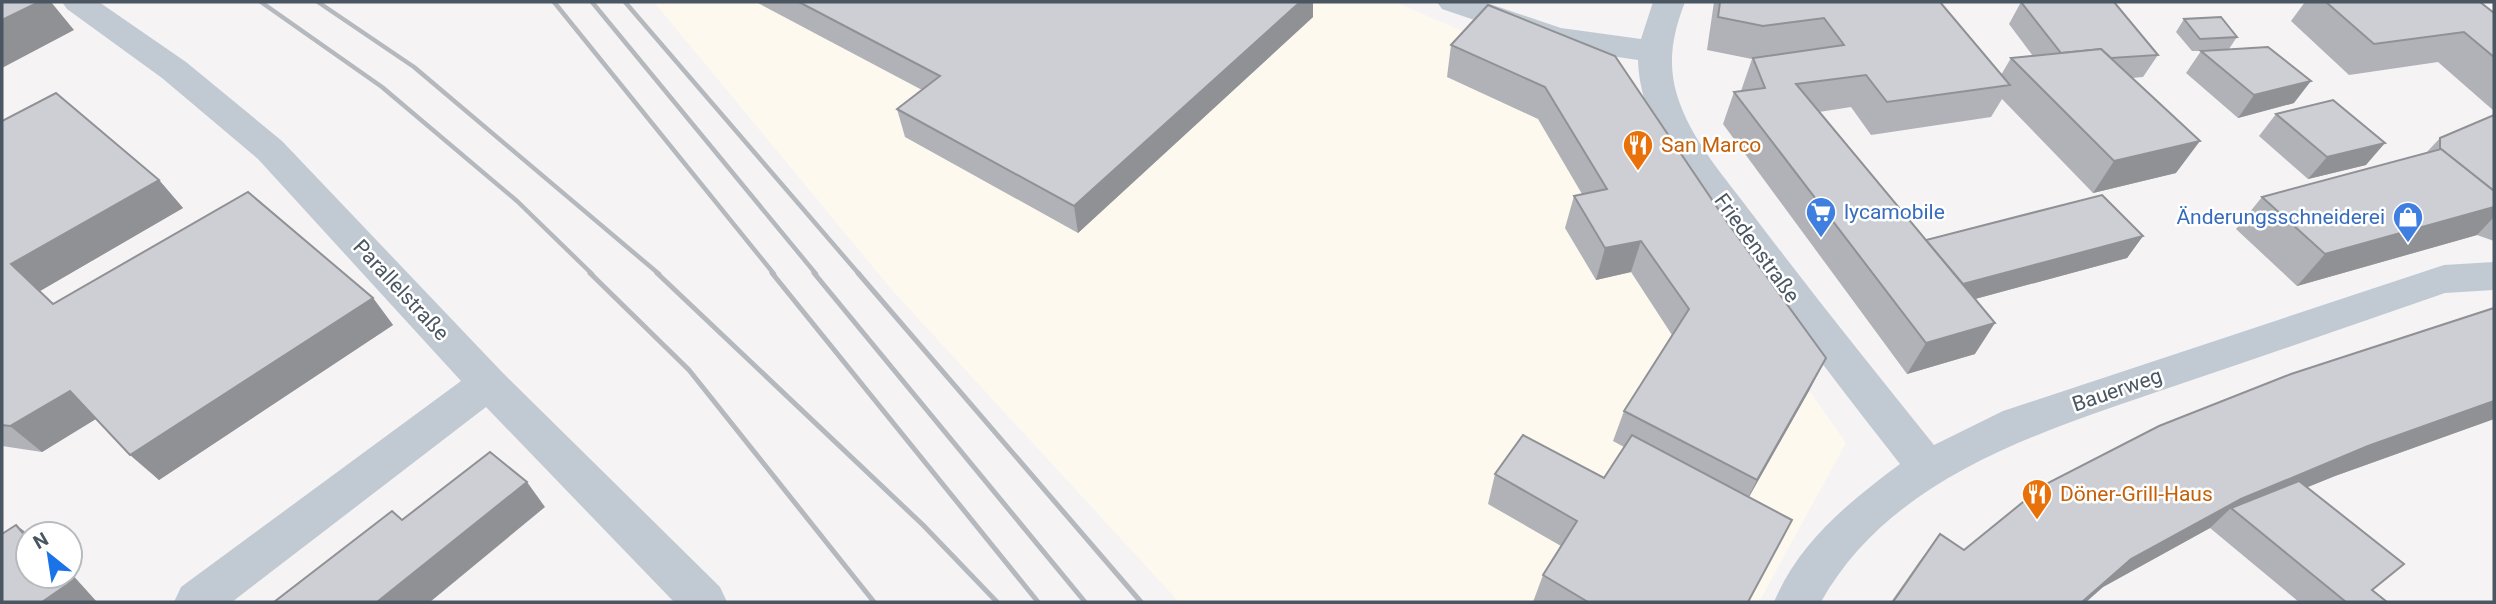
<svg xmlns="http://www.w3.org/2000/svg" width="2496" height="604" viewBox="0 0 2496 604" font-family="Roboto,sans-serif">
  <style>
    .commercial { fill: #fdf9ef }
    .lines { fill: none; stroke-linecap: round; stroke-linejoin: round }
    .street { fill: #c1cad2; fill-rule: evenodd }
    .rail-far1 { stroke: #b5b8bd; stroke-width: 4.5 }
    .rail { stroke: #b5b8bd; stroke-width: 5 }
    .wall { fill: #b0b2b7 }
    .shaded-wall { fill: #909195 }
    .building { fill: #cdcfd5; stroke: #909195; stroke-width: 2 }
    .labels { text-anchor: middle; stroke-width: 5; stroke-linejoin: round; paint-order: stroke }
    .food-label { font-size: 21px; fill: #c56008; stroke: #fff; text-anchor: start }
    .shop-label { font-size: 21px; fill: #366cbe; stroke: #fff; text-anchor: start }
    .street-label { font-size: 21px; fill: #4a5661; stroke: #fff }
  </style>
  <rect width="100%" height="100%" fill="#f5f3f3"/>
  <polygon class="commercial" points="654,2 1395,2 1472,35 1714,254 1846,443 1759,602 1179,602 892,290"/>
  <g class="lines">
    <g class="street">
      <polygon points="62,2 99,2 186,62 282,141 502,372 720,587 727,602 674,602 486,407 232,602 174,602 181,587 461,381 258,159 162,78 67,9"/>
      <path d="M 1437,2 L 1484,2 L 1561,28 L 1641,39 L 1653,2 L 1685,2 C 1673,33 1667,62 1677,95 C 1691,141 1725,177 1753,215 C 1812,293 1873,369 1934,445 L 2003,411 L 2444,265 L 2494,262 L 2494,290 L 2445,293 C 2362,322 2278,351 2195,379 C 2060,426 1895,469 1821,602 L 1774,602 C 1799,542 1849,502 1900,464 C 1844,393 1789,321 1736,246 C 1696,190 1640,132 1638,60 L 1557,48 L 1442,9 Z"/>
    </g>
    <g class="rail-far1">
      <polyline points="261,2 382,87 517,201 592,274"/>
      <polyline points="318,2 414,67 659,274"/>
      <polyline points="554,2 774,274"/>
      <polyline points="592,2 816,274"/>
      <polyline points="625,2 859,274"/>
    </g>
    <g class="rail">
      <polyline points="590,273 689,370 874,602"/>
      <polyline points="657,273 923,525 997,602"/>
      <polyline points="772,273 1038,602"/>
      <polyline points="814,273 1085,602"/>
      <polyline points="858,273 1141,602"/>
    </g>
  </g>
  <g class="wall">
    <polygon points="756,2 1313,2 1313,17 1078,233 905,137 897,109 922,90"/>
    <polygon points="1714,2 1940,2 2001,75 2011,58 2033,56 2009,24 2021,2 2158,55 2143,77 2132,78 2176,173 2093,193 2002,99 1991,117 1871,135 1851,107 1819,112 1926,240 2143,236 2127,258 1975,299 1975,354 1907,374 1723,124 1734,92 1741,91 1752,59 1707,50"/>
    <polygon points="2305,2 2480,2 2494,13 2494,111 2438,62 2349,75 2291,21"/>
    <polygon points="1488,5 1810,389 1749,497 1748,602 1533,602 1543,575 1561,546 1488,504 1495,474 1604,478 1624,447 1613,441 1624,411 1672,335 1631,272 1596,280 1565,228 1574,196 1582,194 1538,119 1447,77 1451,45"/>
    <polygon points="2184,19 2237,37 2229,49 2294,103 2238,118 2186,73 2201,51 2203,51 2192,51 2176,32"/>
    <polygon points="2276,114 2366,165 2308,179 2259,136"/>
    <polygon points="2494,115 2494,241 2477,235 2297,286 2236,229 2262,197 2426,153 2440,138"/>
    <polygon points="2,121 159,180 183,208 40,291 53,304 373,298 393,325 159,480 96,419 42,452 2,446"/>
    <polygon points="2494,308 2494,419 2335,476 2307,487 2372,590 2387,602 2299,602 2210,528 2103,587 2086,602 1891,602 1919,562 1940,534 1964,550"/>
  </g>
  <g class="shaded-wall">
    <polygon points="39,2 51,2 74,30 2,68 2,20"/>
    <polygon points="1300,2 1313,2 1313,17 1078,233 1074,206"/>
    <polygon points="2311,81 2294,103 2238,118 2254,95"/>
    <polygon points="2200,141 2176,173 2093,193 2114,161"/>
    <polygon points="2385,143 2366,165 2308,179 2327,157"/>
    <polygon points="159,180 183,208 40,291 81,331 11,264"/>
    <polygon points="2494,207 2494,217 2477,235 2297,286 2325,254"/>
    <polygon points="2143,236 2127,258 1938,309 1951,287"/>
    <polygon points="1641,241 1631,272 1596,280 1605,248"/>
    <polygon points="373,298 393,325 159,480 130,455"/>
    <polygon points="1995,323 1975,354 1907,374 1926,343"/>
    <polygon points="1826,358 1810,389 1742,509 1757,480"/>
    <polygon points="70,391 99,417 42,452 10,426"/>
    <polygon points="2494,401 2494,419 2335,476 2240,515 2231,508 2210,528 2103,587 2086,602 2082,602 2131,559 2241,499 2368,446"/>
    <polygon points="527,482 545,507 430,602 377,602"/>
    <polygon points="16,525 28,534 28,539"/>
    <polygon points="70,572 97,602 42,602 60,576 70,576"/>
  </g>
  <g class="building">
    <polygon points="2,2 39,2 2,20"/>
    <polygon points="799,2 1300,2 1074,206 897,109 940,76"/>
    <polygon points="1720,2 1940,2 2010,85 1887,102 1866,75 1796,84 1995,323 1926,343 1734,92 1765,88 1753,58 1844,45 1824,18 1763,26 1718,17"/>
    <polygon points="2021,2 2114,2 2158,55 2111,58 2101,49 2061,53"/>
    <polygon points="2326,2 2480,2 2494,13 2494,57 2464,32 2374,44"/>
    <polygon points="1488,5 1615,56 1727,222 1826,358 1757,480 1624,411 1689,309 1641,241 1605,248 1574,196 1607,189 1545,87 1451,45"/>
    <polygon points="2221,17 2237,37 2200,39 2184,19"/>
    <polygon points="2268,47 2311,81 2254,95 2201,51"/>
    <polygon points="2101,49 2200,141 2114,161 2011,58"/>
    <polygon points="56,93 159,180 11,264 53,304 248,192 373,298 130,455 70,391 10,426 2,425 2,121"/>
    <polygon points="2333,100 2385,143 2327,157 2276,114"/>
    <polygon points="2494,115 2494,191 2441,149 2440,150 2440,138"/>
    <polygon points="2441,149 2494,191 2494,207 2325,254 2262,197"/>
    <polygon points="2102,195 2143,236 1963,284 1926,240"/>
    <polygon points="2494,308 2494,401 2368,446 2241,499 2131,559 2082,602 1893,602 1940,534 1964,550 2044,485 2159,426 2291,374"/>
    <polygon points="1523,435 1604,478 1632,435 1792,520 1748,602 1588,602 1543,575 1577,521 1495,474"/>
    <polygon points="490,452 527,482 377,602 274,602 392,511 402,520"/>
    <polygon points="2299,481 2404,564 2372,590 2387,602 2346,602 2231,508"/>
    <polygon points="16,525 28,539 28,576 60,576 68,584 42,602 2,602 2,534"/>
  </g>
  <defs>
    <g id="restaurant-pin" transform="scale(1.575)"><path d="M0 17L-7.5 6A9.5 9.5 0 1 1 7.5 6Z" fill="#e8710a" stroke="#fff"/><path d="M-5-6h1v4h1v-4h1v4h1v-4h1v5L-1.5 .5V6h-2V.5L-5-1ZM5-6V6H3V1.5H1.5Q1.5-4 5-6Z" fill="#fff"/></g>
    <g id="supermarket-pin" transform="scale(1.575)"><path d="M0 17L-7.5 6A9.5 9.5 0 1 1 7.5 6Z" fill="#3f7fe0" stroke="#fff"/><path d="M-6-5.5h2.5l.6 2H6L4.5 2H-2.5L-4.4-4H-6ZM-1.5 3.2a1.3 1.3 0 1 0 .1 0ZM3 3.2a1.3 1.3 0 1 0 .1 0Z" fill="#fff"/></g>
    <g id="shop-pin" transform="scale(1.575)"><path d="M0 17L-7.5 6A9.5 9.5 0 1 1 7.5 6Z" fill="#3f7fe0" stroke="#fff"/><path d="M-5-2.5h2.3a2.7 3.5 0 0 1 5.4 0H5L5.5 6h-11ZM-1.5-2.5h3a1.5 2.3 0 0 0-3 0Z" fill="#fff"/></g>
  </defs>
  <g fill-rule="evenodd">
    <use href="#restaurant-pin" x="1638" y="145"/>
    <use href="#supermarket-pin" x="1821" y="212"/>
    <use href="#shop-pin" x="2408" y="217"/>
    <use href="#restaurant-pin" x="2037" y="494"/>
  </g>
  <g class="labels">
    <g class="food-label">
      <text x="1661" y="152">San Marco</text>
      <text x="2060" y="501">Döner-Grill-Haus</text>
    </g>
    <g class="shop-label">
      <text x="1844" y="219">lycamobile</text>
      <text x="2385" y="224" text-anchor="end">Änderungsschneiderei</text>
    </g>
    <g class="street-label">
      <text transform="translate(1757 248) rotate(54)" y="7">Friedenstraße</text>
      <text transform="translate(401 290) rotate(47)" y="7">Parallelstraße</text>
      <text transform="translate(2117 390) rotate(-19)" y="7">Bauerweg</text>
    </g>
  </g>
  <rect width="2496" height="604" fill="none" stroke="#4a5661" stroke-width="7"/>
  <g transform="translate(49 555) rotate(330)"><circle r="33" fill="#ffffff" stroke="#b7bbc0" stroke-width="2"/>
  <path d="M0-5L12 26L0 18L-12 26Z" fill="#1a73e8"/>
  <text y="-10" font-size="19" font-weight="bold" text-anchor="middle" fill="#4a5661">N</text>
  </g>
</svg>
